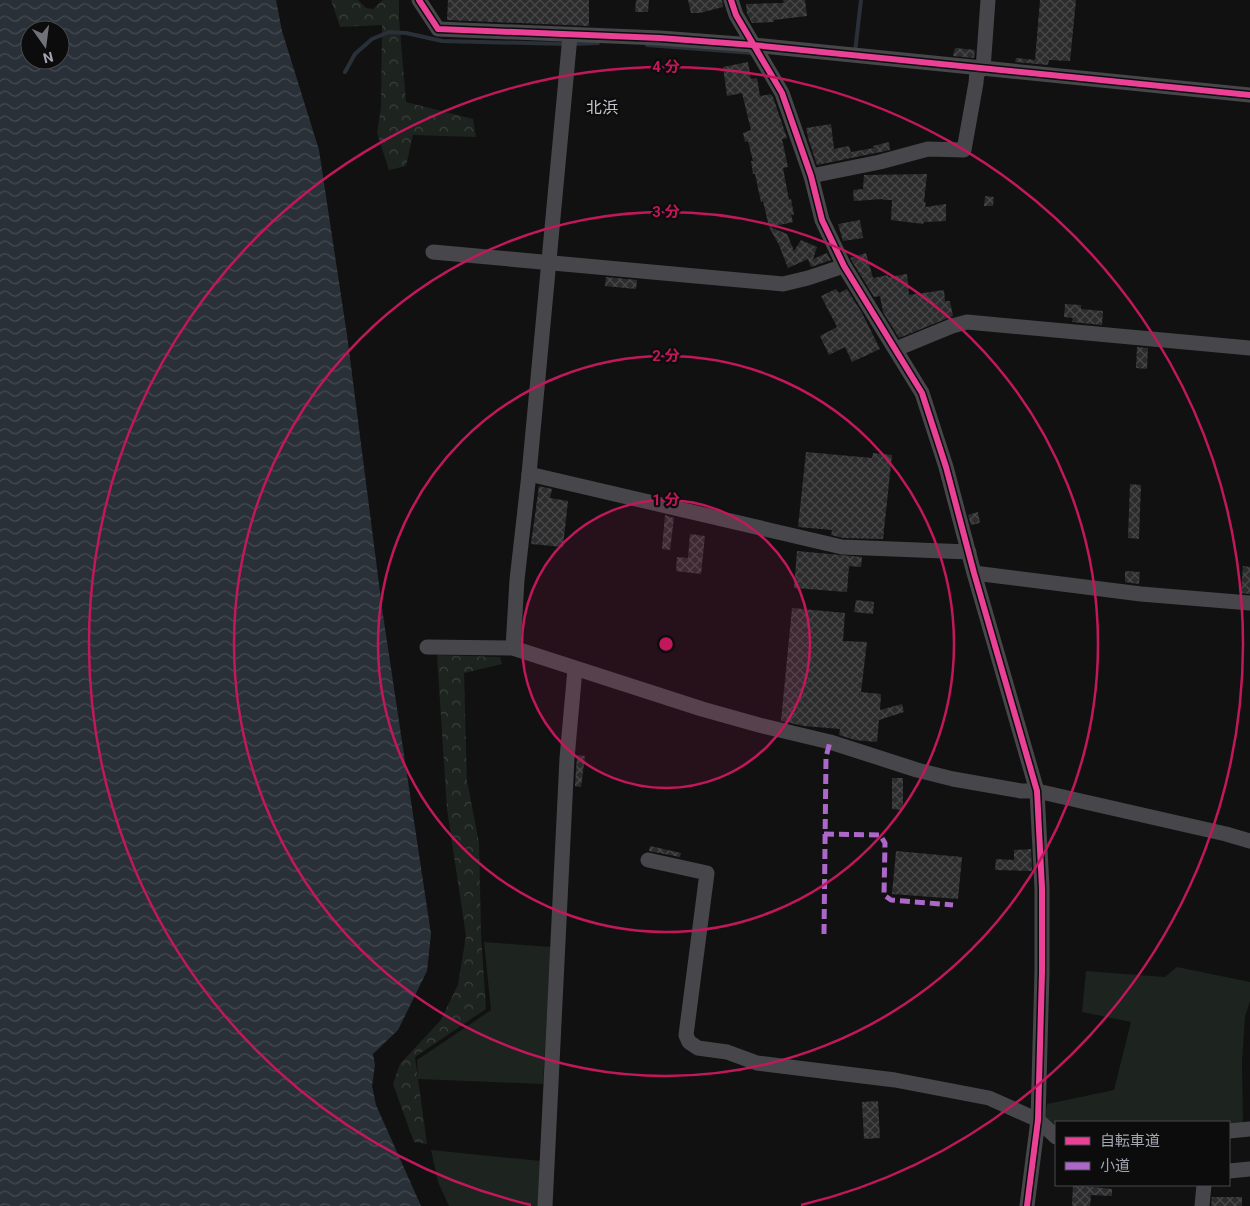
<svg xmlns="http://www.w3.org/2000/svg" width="1250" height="1206" viewBox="0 0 1250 1206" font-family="Roboto,'Noto Sans JP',sans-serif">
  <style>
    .green { fill: #1d231f }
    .forest { fill: url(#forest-crowns) }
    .water { fill: url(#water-waves); fill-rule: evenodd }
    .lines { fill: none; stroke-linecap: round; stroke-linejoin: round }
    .stream { stroke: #2a3037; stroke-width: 4 }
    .building { fill: url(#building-cross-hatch) }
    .street { stroke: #47474b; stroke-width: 15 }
    .quiet { stroke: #ac68c9; stroke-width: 5; stroke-dasharray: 10 5; stroke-linecap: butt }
    .cycleway-casing { stroke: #0c0c0d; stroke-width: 9 }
    .cycleway { stroke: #ea4096; stroke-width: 6 }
    .ring { fill: none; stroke: #c2185b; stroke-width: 2.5 }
    .labels { text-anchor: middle; stroke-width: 4.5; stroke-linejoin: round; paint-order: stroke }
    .quarter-label { font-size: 16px; fill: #c4c5ce; stroke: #0c0c0d }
    .centre { fill: #c2185b; stroke: #0c0c0d; stroke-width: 2.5 }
    .ring-label { font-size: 15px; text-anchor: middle; font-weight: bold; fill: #c2185b; stroke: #0c0c0d; stroke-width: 4.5; stroke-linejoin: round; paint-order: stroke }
  </style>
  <defs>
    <pattern id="forest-crowns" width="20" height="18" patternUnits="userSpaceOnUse" patternTransform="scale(1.25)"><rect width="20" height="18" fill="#1d231f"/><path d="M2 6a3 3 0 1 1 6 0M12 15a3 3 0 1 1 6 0" fill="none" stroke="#3b403d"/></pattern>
    <pattern id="water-waves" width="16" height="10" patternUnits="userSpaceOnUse" patternTransform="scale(1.25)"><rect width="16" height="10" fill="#2a3037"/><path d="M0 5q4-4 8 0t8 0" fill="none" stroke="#464b52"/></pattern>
    <pattern id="building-cross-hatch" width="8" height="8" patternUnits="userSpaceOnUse" patternTransform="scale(1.25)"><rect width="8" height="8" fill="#2c2c2d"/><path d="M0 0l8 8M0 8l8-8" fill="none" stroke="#474849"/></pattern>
  </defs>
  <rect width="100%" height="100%" fill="#111112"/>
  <g class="green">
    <polygon points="484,942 551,947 543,1084 418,1079 417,1060 491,1010"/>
    <polygon points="1177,967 1250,982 1250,1001 1245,1017 1242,1062 1243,1125 1229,1126 1229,1122 1056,1122 1056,1131 1045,1120 1047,1104 1114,1090 1131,1022 1082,1012 1086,971 1165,977"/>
    <polygon points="431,1150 541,1161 539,1206 449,1206 438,1182"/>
  </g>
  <g class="forest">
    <polygon points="331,0 358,0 366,8 373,9 383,0 399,0 399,18 406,102 473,119 476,137 413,135 406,166 389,170 377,133 381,108 382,25 340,27"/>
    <polygon points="437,655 500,657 502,664 464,673 467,781 479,843 481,933 486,1009 415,1057 427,1144 414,1142 393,1084 400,1064 440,1021 458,985 466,936 447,809"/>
  </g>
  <path class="water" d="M 0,0 L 276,0 L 282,31 L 319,150 L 347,335 L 383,615 L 431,934 L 427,971 L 398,1030 L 373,1054 L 375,1065 L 372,1086 L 376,1105 L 421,1206 L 0,1206 ZM 30,30 L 60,30 L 60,60 L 30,60 Z"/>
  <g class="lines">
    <g class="stream">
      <polyline points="573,44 598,43"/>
      <polyline points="647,45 753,53"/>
      <polyline points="855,52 861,0"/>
      <polyline points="345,72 355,54 372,39 389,32 406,33 442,41 566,44"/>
    </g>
  </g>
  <g class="building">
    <polygon points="448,0 589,0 589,26 447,20"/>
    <polygon points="636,0 649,0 648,12 635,12"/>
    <polygon points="688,0 722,0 723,7 700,13 691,13"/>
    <polygon points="783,0 805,0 807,16 774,20 774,22 752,23 747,14 746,4 784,3"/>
    <polygon points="1040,0 1076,0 1070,61 1049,60 1048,65 1015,62 1016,58 1035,60"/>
    <polygon points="955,48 975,50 974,58 953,56"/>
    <polygon points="748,62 751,79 757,78 760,96 771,94 773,97 787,138 782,139 788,167 783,168 789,200 791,199 794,215 791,215 793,222 770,227 787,234 794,251 801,240 817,247 813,259 827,253 831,260 811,267 808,259 788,268 779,245 769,227 763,201 761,202 755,174 753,174 751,161 753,161 748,141 745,142 743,133 751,130 742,93 727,96 723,67"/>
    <polygon points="831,124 834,149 849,146 851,152 874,148 873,146 889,142 890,150 817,165 809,141 806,128"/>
    <polygon points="927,174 924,202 926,202 925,207 946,204 946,221 924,222 923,224 891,220 892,200 883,200 883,199 854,201 853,190 863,189 864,175"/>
    <polygon points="985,196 994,197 993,206 984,206"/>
    <polygon points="860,220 863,238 843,241 838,224"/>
    <polygon points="866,253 873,278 888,275 888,277 907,274 909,295 944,290 945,301 950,301 953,316 899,338 883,312 880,296 874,297 850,258"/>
    <polygon points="606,277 637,280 636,289 605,286"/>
    <polygon points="836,289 839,293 847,289 862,313 880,349 852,362 845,347 829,355 820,336 837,327 821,296"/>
    <polygon points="1065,304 1081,305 1081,309 1103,311 1102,325 1072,322 1073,318 1064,317"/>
    <polygon points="1137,347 1148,348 1147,369 1136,368"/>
    <polygon points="806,452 872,458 873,453 892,455 883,539 843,538 831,535 832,530 798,527"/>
    <polygon points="1130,484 1141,485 1139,539 1128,538"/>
    <polygon points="539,486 552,489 550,498 568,501 563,547 531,544"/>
    <polygon points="978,512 980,523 971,525 968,515"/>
    <polygon points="665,515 674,518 670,550 662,549"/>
    <polygon points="690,534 705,536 701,574 676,571 677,557 688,558"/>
    <polygon points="797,551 862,557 861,567 849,566 847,592 794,588"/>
    <polygon points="1243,566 1250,567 1250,594 1241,593"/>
    <polygon points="1125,571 1140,572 1139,584 1125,582"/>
    <polygon points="856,600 874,602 873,614 854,612"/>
    <polygon points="792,608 845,613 843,641 867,642 861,692 881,694 880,710 902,704 904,712 879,720 877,742 855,740 839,735 840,729 804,726 781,721"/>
    <polygon points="577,755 585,756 581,787 575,786"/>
    <polygon points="892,778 903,778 903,810 892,809"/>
    <polygon points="650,846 681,853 680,857 649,851"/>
    <polygon points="1031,849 1032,871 995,870 996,859 1014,860 1014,850"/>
    <polygon points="896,851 962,857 958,899 892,894"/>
    <polygon points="878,1101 880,1138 864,1139 862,1102"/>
    <polygon points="1073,1185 1112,1189 1112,1196 1091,1195 1090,1206 1072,1206"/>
    <polygon points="1212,1197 1242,1197 1242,1206 1211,1206"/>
  </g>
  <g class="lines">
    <g class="street">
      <polyline points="419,0 438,29 660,38 753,45 1250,95"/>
      <polyline points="731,0 736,15 782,93 811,176 822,220 844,266 922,393 946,467 974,573 1037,791 1042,888 1042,972 1038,1120 1027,1206"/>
      <polyline points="983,69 988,0"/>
      <polyline points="811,176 880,162 928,149 964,150 976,83 977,71 983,69"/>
      <polyline points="433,252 783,284 808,278 844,266"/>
      <polyline points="896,349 952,326 967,322 1250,348"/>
      <polyline points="529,474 842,547 969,552"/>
      <polyline points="974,573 1141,594 1250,603"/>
      <polyline points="427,647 513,648 702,709 759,725 830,742 917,770 953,779 1021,791 1037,791 1226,834 1250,841"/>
      <polyline points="513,648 517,580 529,474 570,36"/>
      <polyline points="648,860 707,873 686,1035 689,1042 698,1048 727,1052 757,1063 895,1080 989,1098 1038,1120 1056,1137"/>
      <polyline points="1229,1131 1250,1129"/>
      <polyline points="1229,1171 1250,1169"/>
      <polyline points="545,1206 567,758 575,669"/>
      <polyline points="1202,1206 1204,1185"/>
    </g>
    <g class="quiet">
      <polyline points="824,834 880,835 885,843 884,895 891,900 953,905"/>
      <polyline points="824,934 826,757 830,742"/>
    </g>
    <g class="cycleway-casing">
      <g id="cycleway">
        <polyline points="419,0 438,29 660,38 753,45 1250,95"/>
        <polyline points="731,0 736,15 782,93 811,176 822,220 844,266 922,393 946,467 974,573 1037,791 1042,888 1042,972 1038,1120 1027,1206"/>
      </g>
    </g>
    <use href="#cycleway" class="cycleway"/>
  </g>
  <circle cx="666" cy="644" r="144" fill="#c2185b" fill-opacity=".12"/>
  <g class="ring">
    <circle cx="666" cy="644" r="144"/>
    <circle cx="666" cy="644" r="288"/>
    <circle cx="666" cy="644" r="432"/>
    <path d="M531 1205A577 577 0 1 1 801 1205"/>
  </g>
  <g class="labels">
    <g class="quarter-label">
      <text x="602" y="113">北浜</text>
    </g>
  </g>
  <circle cx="666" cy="644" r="8" class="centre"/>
  <g class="ring-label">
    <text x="666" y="72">4 分</text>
    <text x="666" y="217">3 分</text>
    <text x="666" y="361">2 分</text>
    <text x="666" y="505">1 分</text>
  </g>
  <rect x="1055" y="1121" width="175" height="65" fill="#0c0c0d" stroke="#48494f"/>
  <rect x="1065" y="1137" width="25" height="8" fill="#ea4096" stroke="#48494f"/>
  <text x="1100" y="1146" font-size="15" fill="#a3a5b1">自転車道</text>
  <rect x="1065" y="1162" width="25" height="8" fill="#ac68c9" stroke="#48494f"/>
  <text x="1100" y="1171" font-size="15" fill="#a3a5b1">小道</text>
  <g transform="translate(45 45) rotate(166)"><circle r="24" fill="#0c0c0d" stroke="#48494f"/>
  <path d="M0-4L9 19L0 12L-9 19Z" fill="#707179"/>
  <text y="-8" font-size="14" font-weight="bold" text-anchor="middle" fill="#a3a5b1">N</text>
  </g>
</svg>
